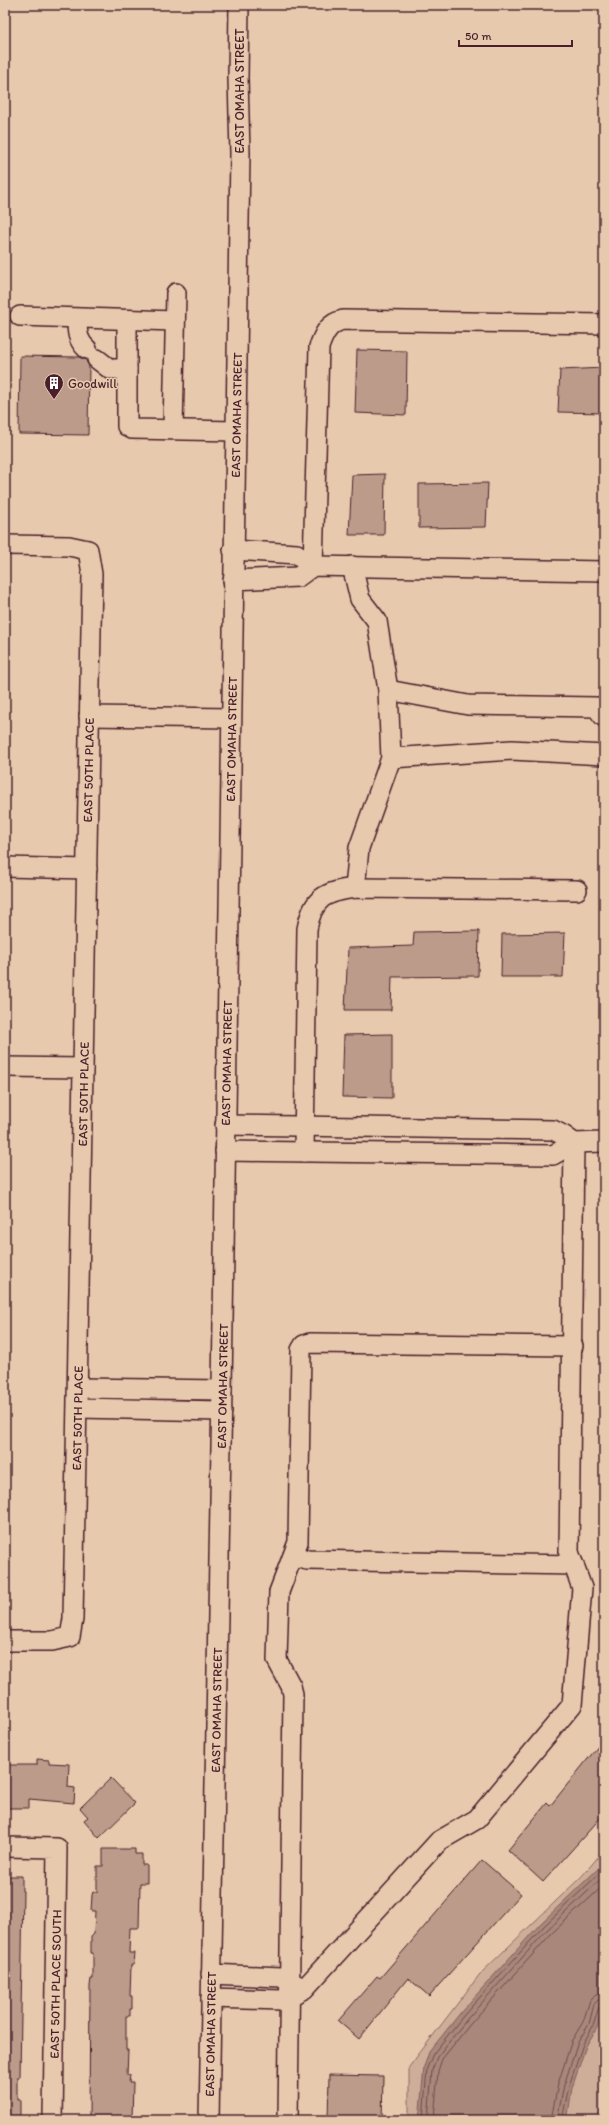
<svg xmlns="http://www.w3.org/2000/svg" width="609" height="2125" viewBox="0 0 609 2125" font-family="Itim,sans-serif">
  <style>
    .green { fill: #ceae99; stroke: #8c6662 }
    .water { fill: #a9877a; stroke: #835d5a }
    .lines { fill: none; stroke-linecap: round; stroke-linejoin: round }
    .shore { stroke: #70494b; stroke-width: 1 }
    .building { fill: #bc9b8a; stroke: #4a1f2b }
    .minor-casing { stroke: #4a1f2b; stroke-width: 22 }
    .minor { stroke: #e7caae; stroke-width: 19 }
    .labels { text-anchor: middle; stroke-width: 3; stroke-linejoin: round; paint-order: stroke }
    .street-label { font-size: 13px; fill: #4a1f2b; stroke: #e7caae }
    .poi-label { font-size: 13px; fill: #4a1f2b; stroke: #e7caae; text-anchor: start }
  </style>
  <rect width="100%" height="100%" fill="#e7caae"/>
  <filter id="ink" filterUnits="userSpaceOnUse"><feTurbulence type="fractalNoise" baseFrequency=".025" numOctaves="2"/><feDisplacementMap in="SourceGraphic" scale="8" xChannelSelector="R" yChannelSelector="G"/><feConvolveMatrix kernelMatrix="1 2 1 2 8 2 1 2 1" color-interpolation-filters="sRGB"/></filter>
  <g filter="url(#ink)">
    <polygon class="green" points="604,1850 604,2120 409,2120 409,2067 480,1974 582,1876"/>
    <polygon class="water" points="604,1863 604,2001 597,2028 586,2046 572,2088 568,2115 565,2120 419,2120 424,2067 429,2052 461,2012 540,1924"/>
    <g class="lines">
      <g class="shore">
        <polyline points="423,2120 427,2068 433,2054 464,2015 543,1927 604,1869"/>
        <polyline points="428,2120 432,2070 437,2057 468,2018 547,1930 604,1876"/>
        <polyline points="434,2120 438,2071 442,2059 472,2022 551,1934 604,1885"/>
        <polyline points="551,2120 558,2084 572,2040 583,2022 590,2000 596,1995 604,1993"/>
        <polyline points="557,2120 564,2085 578,2042 589,2024 594,2004 598,2000 604,1999"/>
        <polyline points="562,2120 569,2086 583,2044 593,2026 599,2007 604,2004"/>
      </g>
    </g>
    <g class="building">
      <polygon points="357,350 407,351 406,415 355,413"/>
      <polygon points="20,356 79,357 86,360 89,366 88,435 19,434"/>
      <polygon points="604,368 604,413 558,412 560,370"/>
      <polygon points="385,474 384,535 349,535 352,475"/>
      <polygon points="488,483 486,527 419,528 419,484"/>
      <polygon points="479,931 478,976 392,977 391,1010 345,1010 348,948 413,946 414,932"/>
      <polygon points="565,933 563,977 501,977 502,934"/>
      <polygon points="392,1034 392,1098 342,1097 344,1035"/>
      <polygon points="604,1739 604,1814 543,1882 508,1850 547,1803 550,1806"/>
      <polygon points="37,1759 49,1760 49,1763 69,1764 68,1787 75,1788 74,1803 29,1799 29,1808 5,1808 5,1765 37,1765"/>
      <polygon points="111,1778 135,1803 99,1838 84,1820 88,1817 80,1808"/>
      <polygon points="103,1849 135,1849 135,1854 142,1854 142,1865 147,1865 147,1883 140,1883 139,1928 130,1928 129,1953 135,1953 134,1965 131,1965 130,1996 132,1996 132,2009 130,2009 130,2016 126,2016 126,2050 128,2050 127,2075 130,2075 129,2083 133,2083 132,2120 89,2120 90,1986 91,1979 93,1979 93,1953 91,1953 91,1937 94,1934 95,1911 91,1911 92,1895 93,1892 97,1892 97,1866 103,1866"/>
      <polygon points="482,1860 521,1894 429,1996 408,1978 359,2039 338,2021 377,1976 380,1978"/>
      <polygon points="5,1876 22,1876 22,1891 23,1891 20,2077 17,2077 17,2100 20,2100 20,2116 5,2116"/>
      <polygon points="329,2075 383,2076 382,2120 328,2120"/>
    </g>
    <g class="lines">
      <g class="minor-casing">
        <g id="minor">
          <polyline points="20,316 175,321"/>
          <path d="M 77,319 C 77,331 77,340 87,349"/>
          <polyline points="127,320 127,426 132,429 236,431"/>
          <polyline points="97,359 110,369 127,369"/>
          <polyline points="173,429 176,293"/>
          <polyline points="5,545 69,546 88,550 92,574 73,1619 70,1637 52,1641 5,1641"/>
          <polyline points="233,550 297,554 313,566"/>
          <path d="M 313,566 L 319,347 C 324,333 329,323 343,320 L 604,324"/>
          <polyline points="352,566 360,599 377,621 388,690 391,758 359,848 355,888"/>
          <polyline points="233,580 298,577 313,566 604,571"/>
          <polyline points="388,690 468,705 596,707 604,717"/>
          <polyline points="89,716 231,718"/>
          <polyline points="391,758 512,750 604,755"/>
          <polyline points="5,867 87,869"/>
          <polyline points="5,1067 83,1068"/>
          <polyline points="225,1151 553,1155 574,1143 604,1142"/>
          <path d="M 304,1152 L 307,929 C 313,897 325,892 355,888 L 577,890"/>
          <polyline points="78,1388 222,1390"/>
          <polyline points="78,1408 222,1411"/>
          <polyline points="293,1556 307,1560 574,1565"/>
          <polyline points="5,1847 57,1848 53,2120"/>
          <polyline points="211,1974 281,1977 301,1987"/>
          <polyline points="211,1998 282,2000 304,1989 439,1841 477,1819 572,1705 582,1588 569,1552 574,1143 563,1135 553,1130 225,1125"/>
          <polyline points="209,2120 222,1390 240,153 238,78 239,5"/>
          <polyline points="288,2120 293,1694 291,1686 277,1660 279,1592 298,1542 301,1350 304,1345 310,1343 573,1346"/>
        </g>
      </g>
      <use href="#minor" class="minor"/>
    </g>
  </g>
  <defs>
    <g id="building-pin" transform="scale(1)"><path d="M0 17L-7.5 6A9.5 9.5 0 1 1 7.5 6Z" fill="#4a1f2b" stroke="#e7caae"/><path d="M-4-6H4V6H1V3H-1V6H-4ZM-2.5-4.3h1.7v1.8h-1.7ZM.8-4.3h1.7v1.8H.8ZM-2.5-1h1.7V.8h-1.7ZM.8-1h1.7V.8H.8Z" fill="#fff"/></g>
  </defs>
  <g fill-rule="evenodd">
    <use href="#building-pin" x="54" y="383"/>
  </g>
  <g class="labels">
    <g class="street-label">
      <text transform="translate(239 91) rotate(-90)" y="5">EAST OMAHA STREET</text>
      <text transform="translate(236 415) rotate(-89)" y="5">EAST OMAHA STREET</text>
      <text transform="translate(231 739) rotate(-89)" y="5">EAST OMAHA STREET</text>
      <text transform="translate(88 770) rotate(-89)" y="5">EAST 50TH PLACE</text>
      <text transform="translate(226 1063) rotate(-89)" y="5">EAST OMAHA STREET</text>
      <text transform="translate(83 1094) rotate(-89)" y="5">EAST 50TH PLACE</text>
      <text transform="translate(222 1386) rotate(-89)" y="5">EAST OMAHA STREET</text>
      <text transform="translate(77 1418) rotate(-89)" y="5">EAST 50TH PLACE</text>
      <text transform="translate(216 1710) rotate(-89)" y="5">EAST OMAHA STREET</text>
      <text transform="translate(55 1984) rotate(-89)" y="5">EAST 50TH PLACE SOUTH</text>
      <text transform="translate(210 2034) rotate(-89)" y="5">EAST OMAHA STREET</text>
    </g>
    <g class="poi-label">
      <text x="68" y="388">Goodwill</text>
    </g>
  </g>
  <rect width="609" height="2125" fill="none" stroke="#e7caae" stroke-width="20"/>
  <rect x="10" y="10" width="589" height="2105" fill="none" stroke="#4a1f2b" stroke-width="1.5" filter="url(#ink)"/>
  <path d="M459 40v6h113v-6" fill="none" stroke="#4a1f2b" stroke-width="2"/>
  <text x="465" y="40" font-size="12" fill="#4a1f2b" stroke="#e7caae" stroke-width="3" paint-order="stroke">50 m</text>
</svg>
